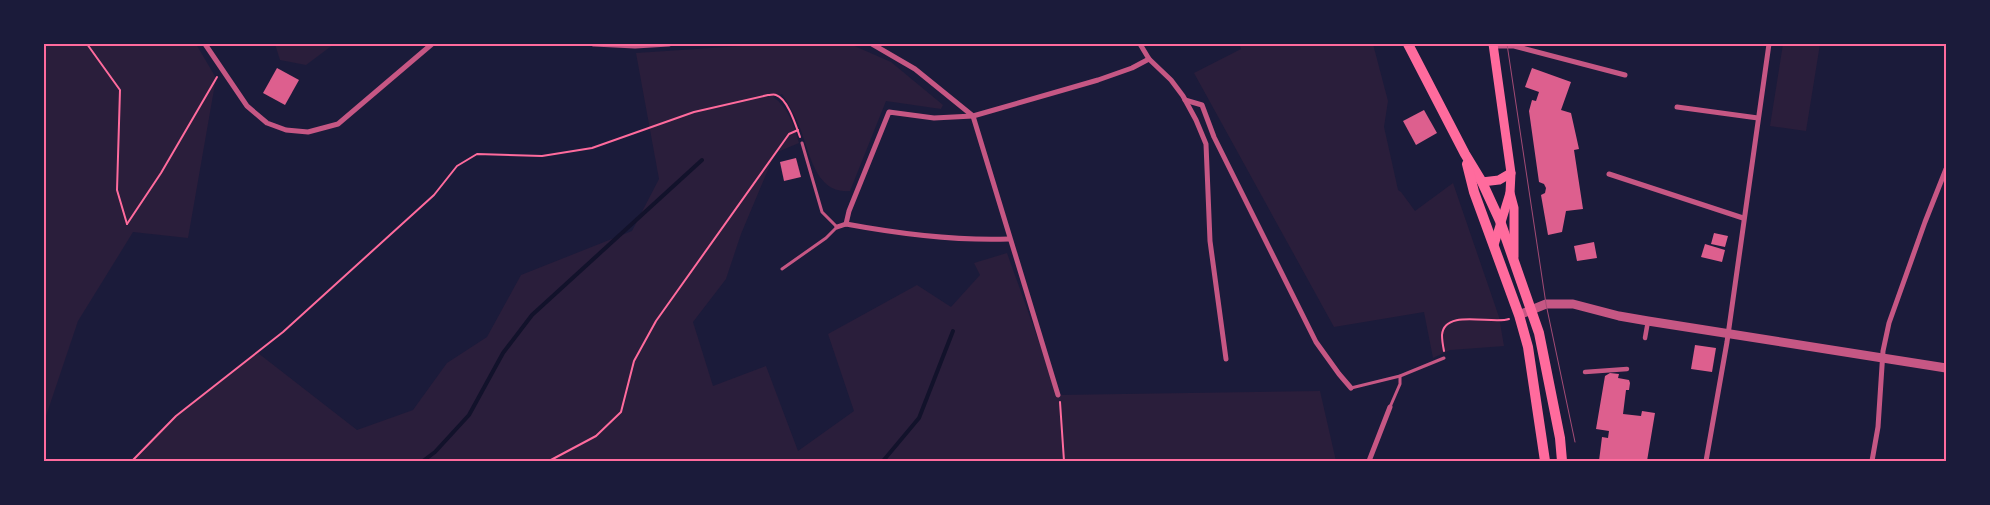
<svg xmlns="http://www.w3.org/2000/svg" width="1990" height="505" viewBox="0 0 1990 505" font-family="'Roboto Serif',serif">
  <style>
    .green { fill: #2a1e3b }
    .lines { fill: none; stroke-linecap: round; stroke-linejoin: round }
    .stream { stroke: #12122b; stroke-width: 4 }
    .building { fill: #dd5f8e }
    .path { stroke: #ff6b9d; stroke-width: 2 }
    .service { stroke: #c65784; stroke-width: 3 }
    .pedestrian { stroke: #c65784; stroke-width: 4.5 }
    .minor { stroke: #c65784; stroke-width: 5 }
    .tertiary { stroke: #c65784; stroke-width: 9 }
    .secondary { stroke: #ff6b9d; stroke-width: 9 }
    .primary { stroke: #ff6b9d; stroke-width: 10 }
    .tram { stroke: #a44b75; stroke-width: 1 }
    .neatline { fill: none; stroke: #ff6b9d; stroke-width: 2 }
  </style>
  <rect width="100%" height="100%" fill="#1b1b3a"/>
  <g class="green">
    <polygon points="44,44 196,44 216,78 188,238 133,232 78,321 45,419 45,461"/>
    <polygon points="275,44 334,44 306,65 280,60"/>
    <path d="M 770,44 L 850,44 L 891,62 L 943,105 L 941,109 L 886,101 L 850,191 C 815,194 810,153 800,128 C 795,115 789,105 782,94 L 773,97 C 788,107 794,125 799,143 L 775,153 L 741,234 L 726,279 L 693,322 L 713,386 L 766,366 L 798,451 L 854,411 L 828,334 L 917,285 L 951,307 L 980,275 L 974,263 L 1007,253 L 1058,395 L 1320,391 L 1336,461 L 132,461 L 176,416 L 258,353 L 357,430 L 413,410 L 447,363 L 487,337 L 521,275 L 632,231 L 659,179 L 636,53 Z"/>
    <polygon points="1239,44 1373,44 1388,101 1384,127 1398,190 1401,192 1415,211 1453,183 1499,317 1504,346 1450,350 1433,358 1424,312 1334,327 1194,73 1241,49"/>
    <polygon points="1783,44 1820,44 1806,131 1770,126"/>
  </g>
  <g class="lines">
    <g class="stream">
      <polyline points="423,461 435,452 469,415 503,353 532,315 702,160"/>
      <polyline points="883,461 919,418 953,331"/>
    </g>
  </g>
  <g class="building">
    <polygon points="277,68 299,80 285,105 263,93"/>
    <polygon points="1532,68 1571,82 1561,110 1571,113 1579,149 1574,150 1583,209 1566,211 1562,232 1548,235 1541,195 1545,193 1546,188 1544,184 1539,182 1529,111 1532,100 1536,101 1539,92 1525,87"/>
    <polygon points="1424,110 1437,133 1416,145 1403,121"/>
    <polygon points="796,158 801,177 784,181 780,162"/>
    <polygon points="1714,233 1728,236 1725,247 1711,244"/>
    <polygon points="1594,242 1597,258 1577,261 1574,246"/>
    <polygon points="1705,244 1725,250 1722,262 1701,257"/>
    <polygon points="1695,345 1716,348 1712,372 1691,369"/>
    <polygon points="1610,373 1619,374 1618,378 1629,380 1630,383 1629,390 1626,390 1623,414 1641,416 1642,411 1655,413 1647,461 1599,461 1602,437 1608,438 1609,431 1596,429 1605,376"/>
  </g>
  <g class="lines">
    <g class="path">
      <polyline points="87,44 120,90 117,190 127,224"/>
      <polyline points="127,224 161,173 217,77"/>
      <path d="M 1444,351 C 1443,346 1442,340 1442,335 C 1444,308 1493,325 1509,319"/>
      <polyline points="1060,402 1064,461"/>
      <path d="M 132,461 L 176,416 L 283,332 L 434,195 L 457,166 L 477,154 L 542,156 L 592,148 L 694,112 L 768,95 C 771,95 774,94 776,95 C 788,99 796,126 800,137"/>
      <polyline points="549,461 596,436 621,412 634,361 656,321 789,134 798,130"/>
    </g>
    <g class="service">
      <polyline points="782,269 826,238 837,227 822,212 802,143"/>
      <polyline points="1351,388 1400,376 1444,358"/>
      <polyline points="1390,407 1400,384 1400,376"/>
    </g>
    <g class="pedestrian">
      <polyline points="1645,338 1648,321"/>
      <polyline points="1585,372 1627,369"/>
    </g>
    <g class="minor">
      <polyline points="205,44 247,106 267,123 286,130 308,132 338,124 432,44"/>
      <polyline points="594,44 635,46 669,44"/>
      <polyline points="872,44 915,69 973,116 1058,395"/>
      <polyline points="1140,44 1149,59 1171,80 1183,96 1196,120 1206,144 1210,241 1226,359"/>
      <polyline points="1493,46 1514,46 1625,75"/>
      <polyline points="1185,100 1202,105 1214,137 1316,342 1339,374 1351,388"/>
      <polyline points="1677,107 1758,118"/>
      <polyline points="1609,174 1743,218"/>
      <polyline points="846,224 849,211 889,112 934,118 973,116 1098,80 1132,68 1149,59"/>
      <path d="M 837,227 L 846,224 C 900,234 954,241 1009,239"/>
      <polyline points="1369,461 1390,407"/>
      <polyline points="1706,461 1727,342 1769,44"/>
      <polyline points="1872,461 1878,427 1883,351 1889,323 1925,222 1946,169"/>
    </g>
    <polyline class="tertiary" points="1519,315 1546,304 1573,304 1619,316 1648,321 1946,368"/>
    <g class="secondary">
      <polyline points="1493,44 1511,173 1510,193 1514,208 1514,257"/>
      <polyline points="1482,182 1499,180 1511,173"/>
      <polyline points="1494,245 1510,193"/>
    </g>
    <g class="primary">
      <polyline points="1408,44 1465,154 1482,182 1500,221 1539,333 1560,438 1562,461"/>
      <polyline points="1467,164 1474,192 1519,315 1528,347 1545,461"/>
    </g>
    <polyline class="tram" points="1507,44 1546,304 1575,442"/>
  </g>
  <rect width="1990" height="505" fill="none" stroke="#1b1b3a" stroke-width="90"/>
  <rect x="45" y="45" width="1900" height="415" class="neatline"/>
</svg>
